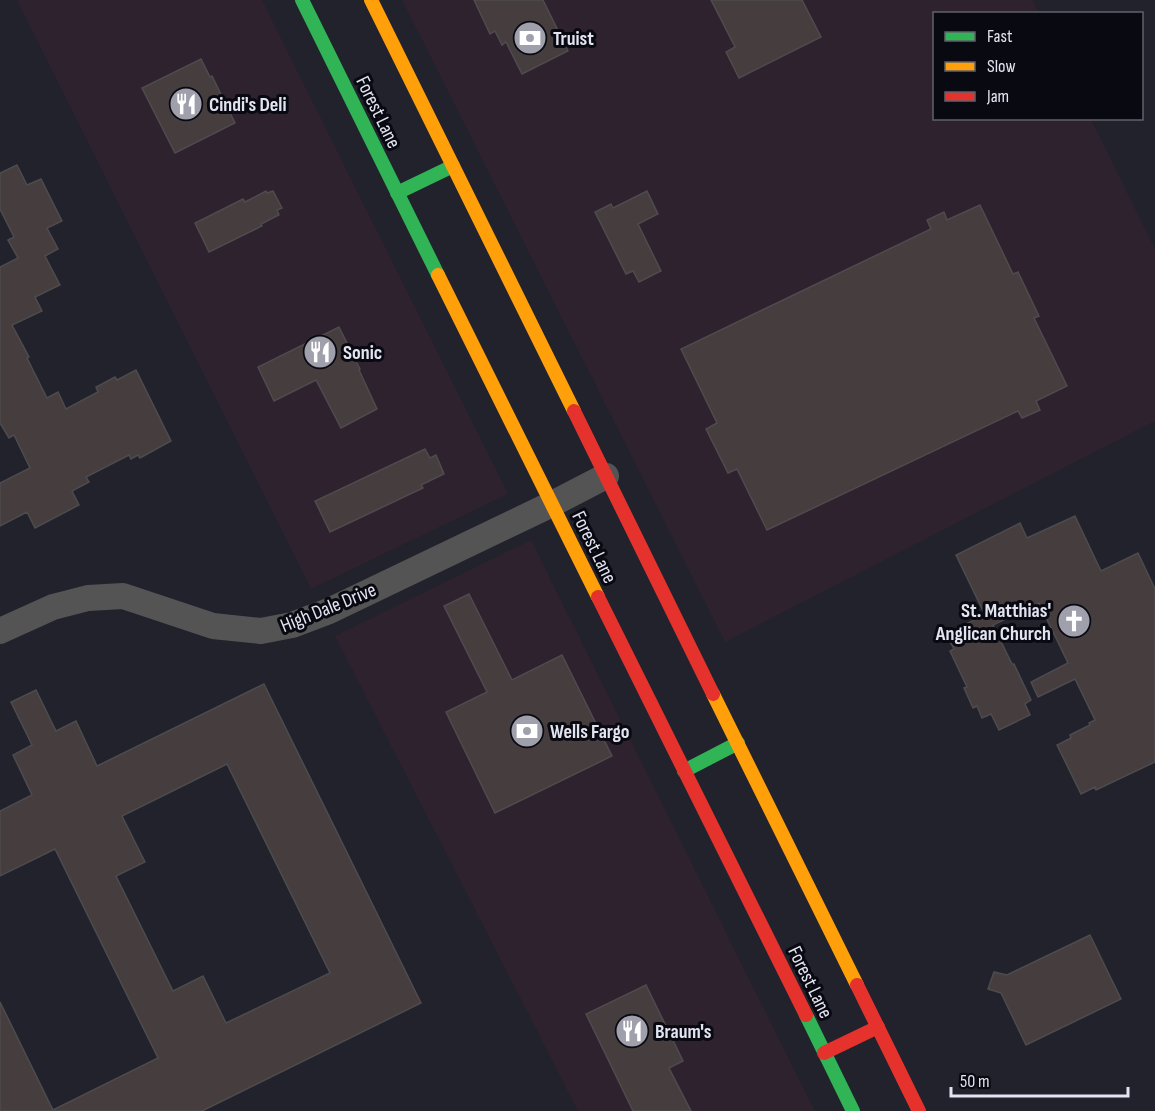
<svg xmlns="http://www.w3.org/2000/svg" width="1155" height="1111" viewBox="0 0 1155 1111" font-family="'Sofia Sans Condensed',sans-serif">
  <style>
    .commercial { fill: #2e222e }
    .building { fill: #463e3e; stroke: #4e4b4e; stroke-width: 1.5; fill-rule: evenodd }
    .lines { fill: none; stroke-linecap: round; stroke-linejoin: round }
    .street { stroke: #555454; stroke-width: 26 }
    .fast { stroke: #30b455; stroke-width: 14 }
    .slow { stroke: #ff9f0a; stroke-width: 14 }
    .jam { stroke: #e5322d; stroke-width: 14 }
    .labels { text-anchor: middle; stroke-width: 6; stroke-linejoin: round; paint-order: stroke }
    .poi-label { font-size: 20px; font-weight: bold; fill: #e3e4f1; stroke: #090911; text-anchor: start }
    .street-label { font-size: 20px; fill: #e3e4f1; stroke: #090911 }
  </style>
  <rect width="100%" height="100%" fill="#21222c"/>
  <g class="commercial">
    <polygon points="17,0 262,0 508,494 311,589"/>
    <polygon points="402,0 1032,0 1039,13 934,14 934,118 1091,119 1155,249 1155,421 725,642"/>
    <polygon points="531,540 815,1111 578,1111 335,636"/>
  </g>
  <g class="building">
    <polygon points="474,0 543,0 568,51 522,74 506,42 502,45 495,31 490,34"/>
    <polygon points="711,0 802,0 821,37 739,78 726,52 735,47"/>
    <polygon points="201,59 210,77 212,76 235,123 175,153 142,88"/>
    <polygon points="17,165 27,185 41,179 62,221 47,228 58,249 45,256 60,285 35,297 42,311 12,325 29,357 27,358 47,398 58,392 66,409 98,392 96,387 115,377 117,380 136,370 171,441 140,458 138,455 131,459 129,455 86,477 89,482 72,491 79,505 35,528 27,512 0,526 0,483 30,468 14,435 9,438 0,423 0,267 18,258 8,240 14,237 0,209 0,173"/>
    <polygon points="266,191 267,193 273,191 282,208 277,210 279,215 261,224 262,226 209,252 195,223 243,199 245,202"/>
    <polygon points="647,191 658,214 638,224 661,271 639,282 633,271 626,274 595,212 611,204 613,208"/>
    <polygon points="980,205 1013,274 1018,272 1039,316 1034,318 1067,386 1036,401 1040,410 1022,418 1018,411 767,530 737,469 728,473 706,429 717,423 681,349 931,229 927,220 944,212 947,220"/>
    <polygon points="339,327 360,369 359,370 377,409 341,428 316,380 274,401 258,367"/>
    <polygon points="425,449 430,458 436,455 444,474 421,485 423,488 330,532 315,501"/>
    <polygon points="1075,516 1101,571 1138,553 1155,589 1155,762 1096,790 1095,787 1081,794 1057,745 1071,738 1070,735 1090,725 1089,723 1095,720 1075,679 1038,697 1031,682 1068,663 1039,603 993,625 1012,664 1014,664 1031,700 1025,704 1030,715 999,730 991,714 982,718 977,706 973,708 964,688 967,687 950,651 954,649 948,638 952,636 949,632 985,615 956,555 1020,523 1027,538"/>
    <polygon points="469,594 512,680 562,655 612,756 495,813 446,712 487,692 444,606"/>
    <path d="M 264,684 L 421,1003 L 202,1111 L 0,1111 L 0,1002 L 53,1110 L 158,1058 L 55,849 L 0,876 L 0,811 L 32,795 L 13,755 L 32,745 L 11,702 L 36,690 L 56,731 L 76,721 L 97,766 ZM 227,764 L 330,973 L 226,1023 L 203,976 L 173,991 L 116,876 L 145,862 L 122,816 Z"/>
    <polygon points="1090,935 1121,999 1026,1045 1001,993 988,989 994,972 1007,975"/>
    <polygon points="646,985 683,1061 669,1068 691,1111 633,1111 586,1014"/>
  </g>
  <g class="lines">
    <polyline class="street" points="0,631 53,607 88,598 123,596 213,626 261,631 292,625 329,611 552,504 606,476"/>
    <g class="fast">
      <polyline points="302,0 438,275"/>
      <polyline points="397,193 453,166"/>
      <polyline points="684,771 738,743"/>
      <polyline points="806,1015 853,1111"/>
    </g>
    <g class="slow">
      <polyline points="371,0 574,411"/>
      <polyline points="438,275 598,597"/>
      <polyline points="713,694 857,985"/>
    </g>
    <g class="jam">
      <polyline points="574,411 713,694"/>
      <polyline points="598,597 806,1015"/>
      <polyline points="857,985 919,1111"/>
      <polyline points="824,1053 878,1027"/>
    </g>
  </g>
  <defs>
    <g id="bank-disc" transform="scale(1.725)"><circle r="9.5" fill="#9fa0ac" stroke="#090911"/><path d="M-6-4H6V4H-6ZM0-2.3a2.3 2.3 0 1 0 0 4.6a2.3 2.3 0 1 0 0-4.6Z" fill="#fff"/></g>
    <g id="restaurant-disc" transform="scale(1.725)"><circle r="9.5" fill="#9fa0ac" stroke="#090911"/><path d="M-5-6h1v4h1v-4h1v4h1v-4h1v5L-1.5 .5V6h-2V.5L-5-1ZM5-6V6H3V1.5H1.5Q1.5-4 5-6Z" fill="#fff"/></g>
    <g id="church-disc" transform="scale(1.725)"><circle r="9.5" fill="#9fa0ac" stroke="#090911"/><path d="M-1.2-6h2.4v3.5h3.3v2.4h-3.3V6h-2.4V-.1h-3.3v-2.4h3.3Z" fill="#fff"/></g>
  </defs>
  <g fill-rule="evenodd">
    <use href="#bank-disc" x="530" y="38"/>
    <use href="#restaurant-disc" x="186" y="104"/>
    <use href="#restaurant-disc" x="320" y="352"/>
    <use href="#church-disc" x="1074" y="621"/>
    <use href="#bank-disc" x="527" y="731"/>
    <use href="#restaurant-disc" x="632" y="1031"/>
  </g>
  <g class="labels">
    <g class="poi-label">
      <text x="553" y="45">Truist</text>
      <text x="209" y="111">Cindi's Deli</text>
      <text x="343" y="359">Sonic</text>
      <text x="1051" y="617" text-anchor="end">St. Matthias'<tspan x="1051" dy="23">Anglican Church</tspan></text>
      <text x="550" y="738">Wells Fargo</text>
      <text x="655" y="1038">Braum's</text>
    </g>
    <g class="street-label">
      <text transform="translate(379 112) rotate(64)" y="7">Forest Lane</text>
      <text transform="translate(595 547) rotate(64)" y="7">Forest Lane</text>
      <text transform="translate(328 607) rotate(-22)" y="7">High Dale Drive</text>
      <text transform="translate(811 982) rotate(64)" y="7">Forest Lane</text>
    </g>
  </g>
  <rect x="933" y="12" width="210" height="108" fill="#090911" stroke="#60616b" stroke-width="1.5"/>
  <rect x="945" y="32" width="30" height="9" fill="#30b455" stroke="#60616b" stroke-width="1.5"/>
  <text x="987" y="42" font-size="18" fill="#e3e4f1">Fast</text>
  <rect x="945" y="62" width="30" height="9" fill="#ff9f0a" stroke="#60616b" stroke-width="1.5"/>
  <text x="987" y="72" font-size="18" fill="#e3e4f1">Slow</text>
  <rect x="945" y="92" width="30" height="9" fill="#e5322d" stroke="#60616b" stroke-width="1.5"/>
  <text x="987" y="102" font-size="18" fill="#e3e4f1">Jam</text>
  <path d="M951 1087v9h177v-9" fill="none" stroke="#e3e4f1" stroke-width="3"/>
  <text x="960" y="1087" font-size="18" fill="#e3e4f1" stroke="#090911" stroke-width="4.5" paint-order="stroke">50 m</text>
</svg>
